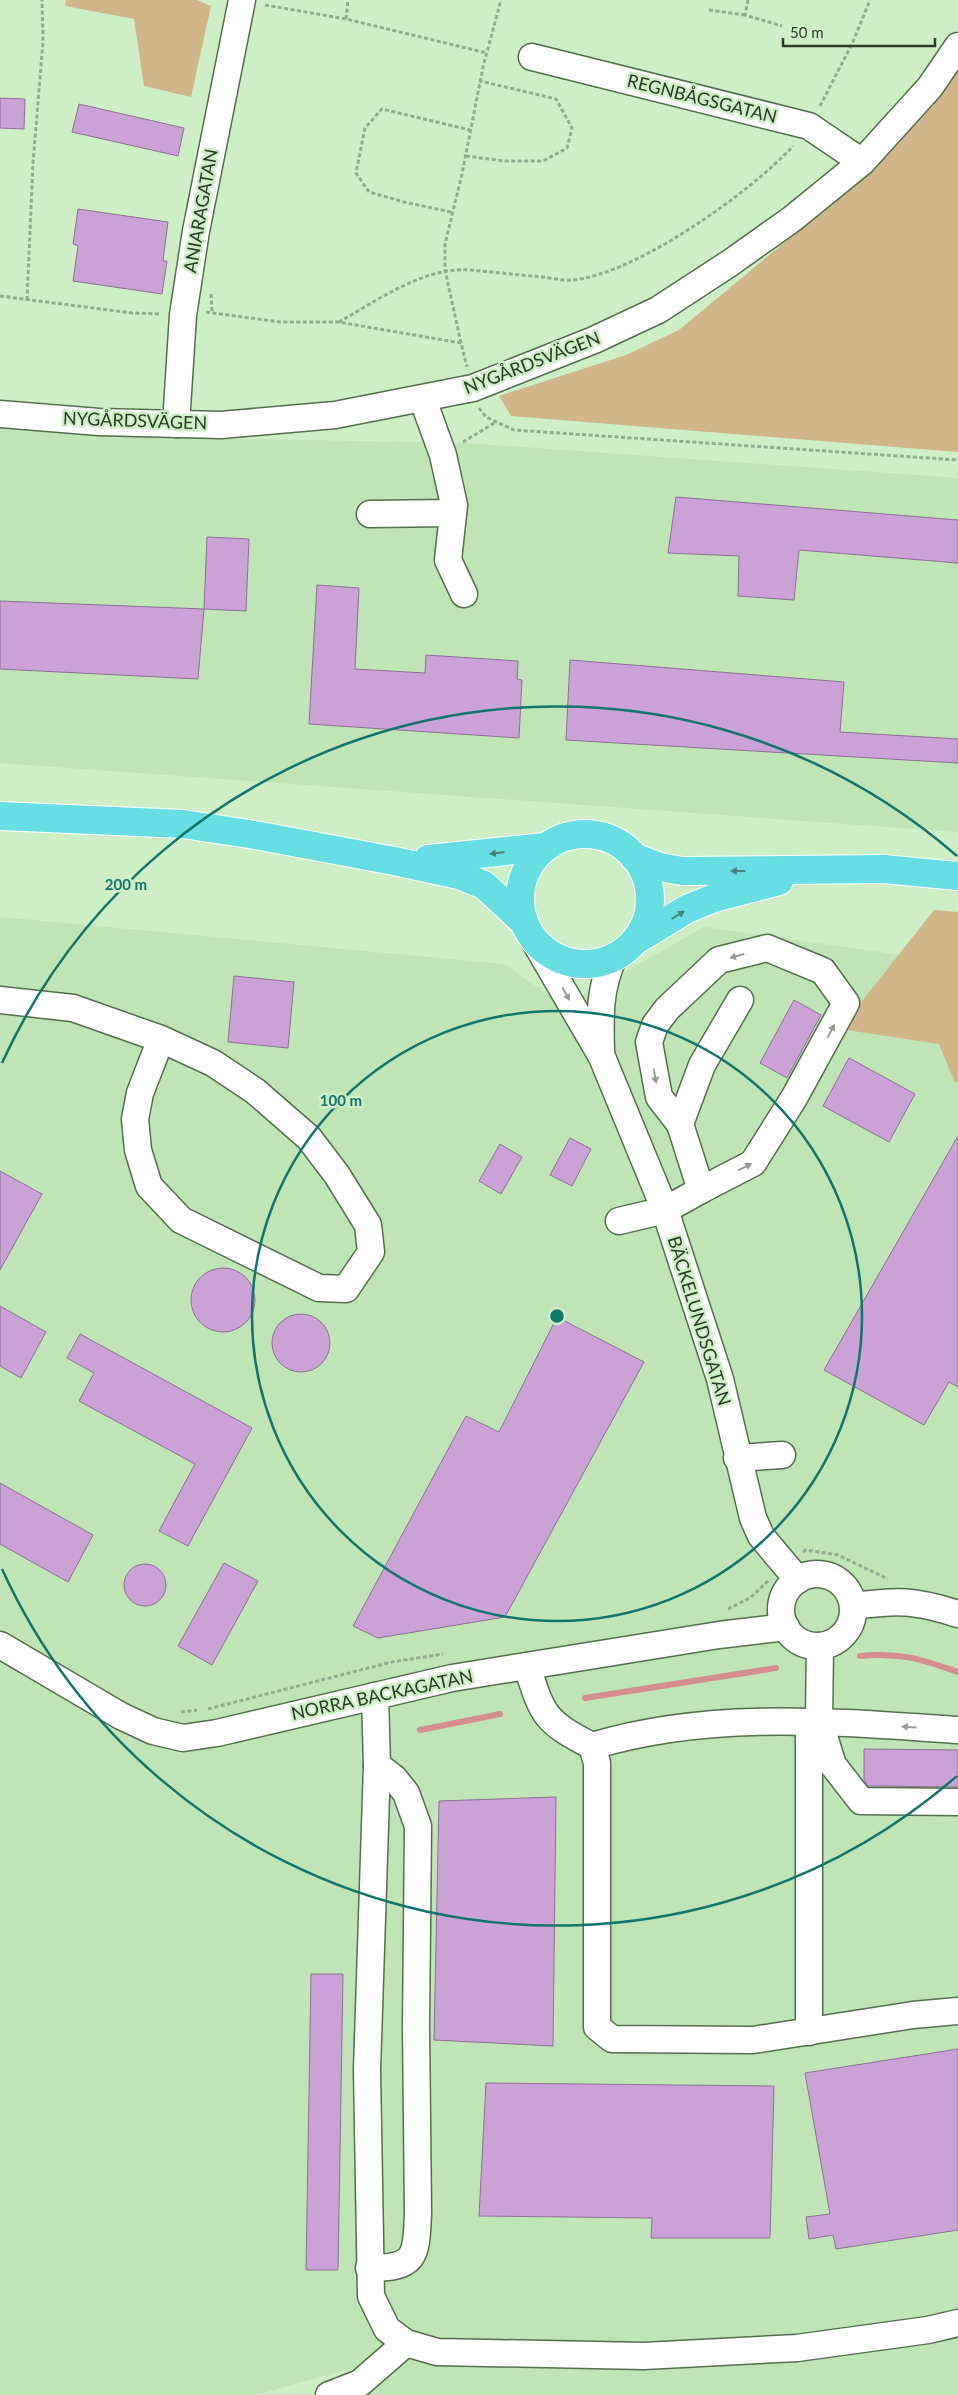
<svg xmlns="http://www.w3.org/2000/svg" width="958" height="2395" viewBox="0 0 958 2395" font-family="Lato,sans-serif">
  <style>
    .built { fill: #bfe4b6 }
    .green { fill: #d1b68a }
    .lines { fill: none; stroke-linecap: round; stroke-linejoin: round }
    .stream { stroke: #d58d8d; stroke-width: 6 }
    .building { fill: #cca1d7; stroke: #8d7194 }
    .minor-casing { stroke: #536f4c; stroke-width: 29 }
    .highway-casing { stroke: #fff; stroke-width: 30 }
    .path { stroke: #93ac8d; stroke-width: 3; stroke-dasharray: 4 2.5; stroke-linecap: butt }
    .minor { stroke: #fff; stroke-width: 26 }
    .highway { stroke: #67dee4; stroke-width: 28 }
    .oneway { fill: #47837e }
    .oneway2 { fill: #969c94 }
    .ring { fill: none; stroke: #0f766e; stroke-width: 2.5 }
    .labels { text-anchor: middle; stroke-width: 5; stroke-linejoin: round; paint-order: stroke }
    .street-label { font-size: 18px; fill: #2d392a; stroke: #ceeec6 }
    .centre { fill: #0f766e; stroke: #ceeec6; stroke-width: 2.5 }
    .ring-label { font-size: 15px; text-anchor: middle; font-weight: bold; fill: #0f766e; stroke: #ceeec6; stroke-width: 5; stroke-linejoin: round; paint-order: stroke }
  </style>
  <rect width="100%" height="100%" fill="#ceeec6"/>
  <g class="built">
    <polygon points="0,425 196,438 465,443 958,478 958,832 0,763"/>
    <polygon points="0,917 504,964 565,1006 704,927 958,963 958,2395 369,2395 353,2368 256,2395 0,2395"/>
  </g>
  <g class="green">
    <polygon points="66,0 197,0 211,6 191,97 144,86 134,19 65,6"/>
    <polygon points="958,58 958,452 511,416 499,396 626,355 679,330 873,169"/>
    <polygon points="934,910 958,912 958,1082 955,1083 939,1044 840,1029"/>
  </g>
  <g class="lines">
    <g class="stream">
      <path d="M 860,1656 C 900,1652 921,1659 958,1672"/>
      <polyline points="585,1698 776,1668"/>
      <polyline points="420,1730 500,1714"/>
    </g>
  </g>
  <g class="building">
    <polygon points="0,98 25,99 24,129 0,128"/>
    <polygon points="79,104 184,128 178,156 72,132"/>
    <polygon points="78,209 168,222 163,261 167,261 162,294 73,281 78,246 73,244"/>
    <polygon points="676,497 958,520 958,563 799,550 794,600 738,596 739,556 668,553"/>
    <polygon points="207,537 249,539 246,611 204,609"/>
    <polygon points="317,585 359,588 355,669 425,673 426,655 518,661 517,679 522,680 519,738 309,724"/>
    <polygon points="0,601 204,609 198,679 0,669"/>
    <polygon points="570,660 844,682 840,732 958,739 958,763 566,740"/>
    <polygon points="234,976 294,982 288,1048 228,1042"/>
    <polygon points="794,1000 821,1015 787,1078 760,1063"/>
    <polygon points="849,1058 915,1094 889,1142 823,1106"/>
    <polygon points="958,1136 958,1387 949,1382 924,1425 824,1370"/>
    <polygon points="570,1138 591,1149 572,1186 550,1175"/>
    <polygon points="500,1144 522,1157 501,1194 479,1181"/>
    <polygon points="0,1171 42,1194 0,1270"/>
    <circle cx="223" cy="1300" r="32"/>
    <polygon points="0,1306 46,1332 21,1378 0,1366"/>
    <circle cx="301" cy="1343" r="29"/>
    <polygon points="557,1317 644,1362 505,1617 378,1638 353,1626 466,1416 499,1432"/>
    <polygon points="80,1334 252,1428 188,1546 159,1531 195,1464 79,1401 94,1373 67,1358"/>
    <polygon points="0,1483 93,1535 68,1582 0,1544"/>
    <polygon points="224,1563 258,1581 212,1665 178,1646"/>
    <circle cx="145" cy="1585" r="21"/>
    <polygon points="864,1749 958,1750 958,1787 868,1786 864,1780"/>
    <polygon points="556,1797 553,2046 434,2040 439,1801"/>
    <polygon points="311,1974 343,1974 338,2270 306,2270"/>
    <polygon points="958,2049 958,2230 836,2249 833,2235 809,2239 806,2217 830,2214 805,2073"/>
    <polygon points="486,2083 774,2086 770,2238 651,2238 652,2218 479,2216"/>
  </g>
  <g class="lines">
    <g class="minor-casing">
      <g id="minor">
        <polyline points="532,57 809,126 862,162"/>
        <polyline points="423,400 443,455 454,505 448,560 464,594"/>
        <polyline points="0,414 99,422 221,425 335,415 473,388 594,340 658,310 730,263 792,219 862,162 930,87 958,46"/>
        <polyline points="176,424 183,315 196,231 242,0"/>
        <polyline points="370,514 453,513"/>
        <polyline points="532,937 602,1057 665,1210 720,1379 753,1518 761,1536 798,1580"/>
        <polyline points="0,1000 73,1008 161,1039 213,1063 255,1091 309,1138 337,1175 368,1225 371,1252 346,1289 319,1288 181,1220 149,1186 138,1150 135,1119 140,1093 161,1039"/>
        <path d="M 601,1051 C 600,1017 599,988 614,957"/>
        <polyline points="680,1124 659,1097 649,1042 655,1025 667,1009 719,960 767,948 823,971 846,1003 794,1098 753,1163 701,1190"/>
        <polyline points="619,1221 665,1210 701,1190 680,1124 702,1065 740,1000"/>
        <polyline points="737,1458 782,1455"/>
        <circle cx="817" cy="1610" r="36"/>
        <path d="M 853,1606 C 899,1600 914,1600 958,1614"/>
        <polyline points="0,1645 121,1716 153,1731 183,1738 217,1733 452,1678 719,1635 786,1627"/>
        <polyline points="820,1646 819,1720 833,1765 861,1801 958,1802"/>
        <path d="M 527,1666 C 543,1716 544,1721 592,1746 L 597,1763 L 597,2027 L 612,2039 L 753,2040 L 913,2015 L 958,2011"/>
        <polyline points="375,1696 377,1765 367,2070 371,2296 387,2329 406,2343 437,2352 644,2356 797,2348 928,2330 958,2323"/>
        <path d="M 592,1746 C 711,1710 836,1722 958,1730"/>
        <polyline points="809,2032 809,1734 819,1720"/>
        <path d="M 369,2268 C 417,2268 416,2256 418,2213 L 416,2027 L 418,1826 L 406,1793 L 394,1778 L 377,1765"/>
        <polyline points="329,2395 360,2383 406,2343"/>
      </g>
    </g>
    <g class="highway-casing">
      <g id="highway">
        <polyline points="0,816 183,824 255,835 394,861 459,875 484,885 524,922"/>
        <circle cx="585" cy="899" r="65"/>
        <polyline points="634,857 660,867 682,871 884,869 958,876"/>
        <polyline points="428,859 545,847"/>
        <polyline points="636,940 687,909 714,898 779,881"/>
      </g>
    </g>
    <g class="path">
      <polyline points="748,0 745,15 782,26"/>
      <polyline points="265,5 346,19 487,53"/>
      <polyline points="709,10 745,15"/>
      <polyline points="346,19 348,0"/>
      <polyline points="820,106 852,44 870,0"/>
      <polyline points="466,156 505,161 543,161 567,148 572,128 556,99 480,81"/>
      <polyline points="451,212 404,202 369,192 356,173 365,128 382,109 470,130"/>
      <polyline points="211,294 212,312"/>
      <polyline points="0,296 132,313 160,314"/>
      <polyline points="27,300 33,163 43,41 42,0"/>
      <polyline points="206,312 280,322 338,322 461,343 467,367"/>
      <path d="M 339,322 C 378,300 423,267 470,270 C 494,272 518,275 542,277 C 552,278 563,281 572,280 C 635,275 751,192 793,146"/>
      <polyline points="461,343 445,270 445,244 462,174 483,67 501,0"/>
      <polyline points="479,408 486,417 514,430 958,460"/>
      <polyline points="463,442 496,422"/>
      <polyline points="803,1552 806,1550 838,1555 888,1579"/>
      <polyline points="728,1609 750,1598 769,1580"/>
      <polyline points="208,1709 392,1662 443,1654"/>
      <polyline points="181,1712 197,1710"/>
    </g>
    <use href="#minor" class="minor"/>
    <use href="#highway" class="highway"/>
  </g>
  <defs><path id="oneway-solid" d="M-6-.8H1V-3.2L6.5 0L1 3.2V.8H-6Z" transform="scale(1.25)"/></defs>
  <g class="oneway">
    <use href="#oneway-solid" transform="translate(497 853) rotate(173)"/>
    <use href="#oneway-solid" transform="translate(738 871) rotate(-180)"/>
    <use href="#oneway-solid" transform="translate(678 915) rotate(-31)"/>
  </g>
  <g class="oneway2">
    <use href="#oneway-solid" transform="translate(737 956) rotate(165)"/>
    <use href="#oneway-solid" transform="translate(566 994) rotate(61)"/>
    <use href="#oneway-solid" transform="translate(831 1031) rotate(-62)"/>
    <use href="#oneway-solid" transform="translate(655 1076) rotate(80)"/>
    <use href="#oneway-solid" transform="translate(745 1167) rotate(-27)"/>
    <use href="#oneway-solid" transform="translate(909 1727) rotate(-177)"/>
  </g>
  <g class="ring">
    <circle cx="557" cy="1316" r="305"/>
    <path d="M957 1776A610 610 0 0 1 2 1569M2 1063A610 610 0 0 1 957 856"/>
  </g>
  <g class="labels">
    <g class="street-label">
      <text transform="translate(702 99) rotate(14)" y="6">REGNBÅGSGATAN</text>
      <text transform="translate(201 211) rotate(-80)" y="6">ANIARAGATAN</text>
      <text transform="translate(532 363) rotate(-21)" y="6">NYGÅRDSVÄGEN</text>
      <text transform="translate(135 421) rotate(2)" y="6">NYGÅRDSVÄGEN</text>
      <text transform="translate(699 1321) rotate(73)" y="6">BÄCKELUNDSGATAN</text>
      <text transform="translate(382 1695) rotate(-12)" y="6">NORRA BACKAGATAN</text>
    </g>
  </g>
  <circle cx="557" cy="1316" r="8" class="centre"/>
  <g class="ring-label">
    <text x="126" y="890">200 m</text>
    <text x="341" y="1106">100 m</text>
  </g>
  <path d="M783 38v8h152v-8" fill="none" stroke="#2d392a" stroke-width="2.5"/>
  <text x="790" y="38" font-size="15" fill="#2d392a" stroke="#ceeec6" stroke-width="4" paint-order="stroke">50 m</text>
</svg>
